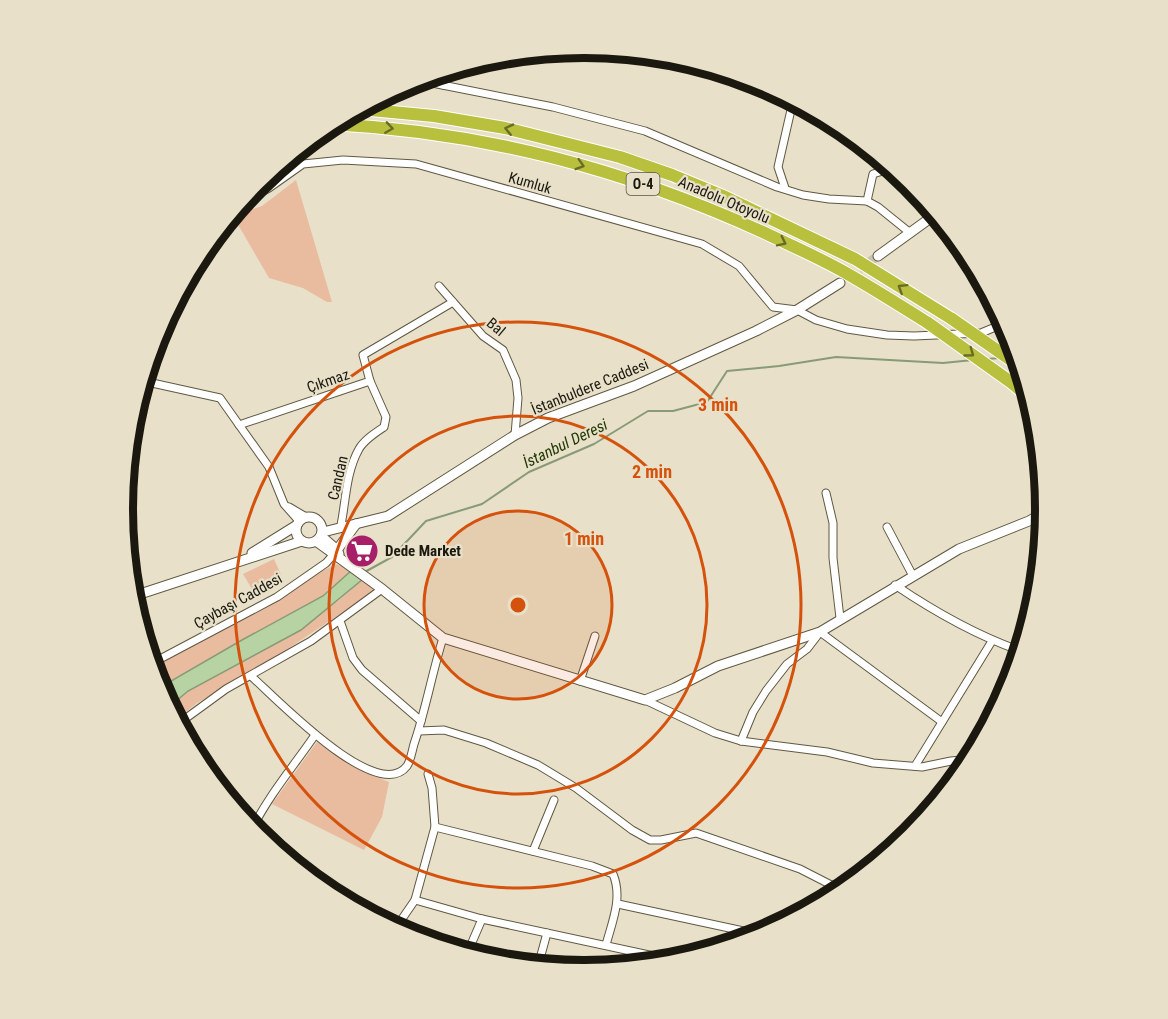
<svg xmlns="http://www.w3.org/2000/svg" width="1168" height="1019" viewBox="0 0 1168 1019" font-family="'Roboto Condensed',sans-serif">
  <style>
    .green { fill: #e9bb9f }
    .water { fill: #b7d3a3; stroke: #889b77; stroke-width: 1.5 }
    .lines { fill: none; stroke-linecap: round; stroke-linejoin: round }
    .stream { stroke: #889b77; stroke-width: 2 }
    .secondary-tunnel { stroke: #c9c2ac; stroke-width: 9; stroke-dasharray: 9 4.5; stroke-linecap: butt }
    .street-casing { stroke: #5f5843; stroke-width: 9 }
    .secondary-casing { stroke: #5f5843; stroke-width: 11 }
    .highway-casing { stroke: #fff; stroke-width: 14 }
    .street { stroke: #fff; stroke-width: 7 }
    .secondary { stroke: #fff; stroke-width: 9 }
    .highway { stroke: #b8c03e; stroke-width: 12 }
    .highway-bridge-casing { stroke: #fff; stroke-width: 14; stroke-linecap: butt }
    .highway-bridge { stroke: #b8c03e; stroke-width: 12 }
    .oneway { stroke: #6a6c26 }
    .ring { fill: none; stroke: #d4520c; stroke-width: 3 }
    .labels { text-anchor: middle; stroke-width: 4.5; stroke-linejoin: round; paint-order: stroke }
    .shield { fill: #e8e0c8; stroke: #585446; stroke-width: 1.5 }
    .shield-label { font-size: 14px; font-weight: bold; fill: #1b180f }
    .street-label { font-size: 15px; fill: #1b180f; stroke: #e8e0c8 }
    .poi-label { font-size: 15px; font-weight: bold; fill: #1b180f; stroke: #e8e0c8; text-anchor: start }
    .water-label { font-size: 16px; font-style: italic; fill: #223b07; stroke: #e8e0c8 }
    .rim { fill: none; stroke: #1b180f; stroke-width: 8 }
    .centre { fill: #d4520c; stroke: #e8e0c8; stroke-width: 3 }
    .ring-label { font-size: 18px; text-anchor: middle; font-weight: bold; fill: #d4520c; stroke: #e8e0c8; stroke-width: 4.5; stroke-linejoin: round; paint-order: stroke }
  </style>
  <rect width="100%" height="100%" fill="#e8e0c8"/>
  <g class="green">
    <polygon points="288,158 301,159 267,186 247,197 258,183"/>
    <polygon points="296,180 332,302 327,302 303,288 269,278 233,216 262,206"/>
    <polygon points="274,559 281,575 252,589 243,574"/>
    <polygon points="336,564 352,570 323,596 242,640 171,681 161,692 150,662"/>
    <polygon points="363,579 376,590 259,668 197,703 176,720 169,707 188,691 338,601"/>
    <polygon points="317,742 369,774 389,782 382,817 364,850 272,804"/>
  </g>
  <polygon class="water" points="352,570 363,579 301,630 188,691 169,707 161,692 171,681 242,640 323,596"/>
  <g class="lines">
    <g class="stream">
      <polyline points="987,359 1000,358"/>
      <polyline points="363,573 392,557 426,521 482,504 529,472 594,444 648,411 673,411 707,402 727,371 779,366 836,357 943,363 973,360"/>
    </g>
    <polyline class="secondary-tunnel" points="848,277 878,256"/>
    <g class="street-casing">
      <g id="street">
        <polyline points="417,80 553,107 645,131 777,187 803,195 829,199 867,201 878,207 909,232"/>
        <polyline points="443,85 443,72"/>
        <polyline points="785,188 778,167 793,101"/>
        <polyline points="867,201 873,174 892,168"/>
        <polyline points="240,204 269,188 303,164 343,160 416,164 702,244 739,266 773,307 797,310 816,320 847,329 887,335 914,336 981,333 1005,323"/>
        <polyline points="439,286 483,336 503,350 516,380 518,398 515,435"/>
        <polyline points="143,381 220,398 269,467 284,504 299,521"/>
        <polyline points="239,425 370,381 363,355 453,302"/>
        <polyline points="826,493 833,523 833,558 840,618"/>
        <polyline points="289,507 306,517"/>
        <path d="M 341,525 C 346,500 346,472 359,449 C 364,440 375,433 384,427 L 386,417 L 370,381"/>
        <polyline points="887,527 913,576"/>
        <path d="M 895,585 C 935,612 975,635 1021,651"/>
        <polyline points="340,621 353,658 362,670 421,721"/>
        <polyline points="151,666 160,659 277,597 326,563 333,555"/>
        <path d="M 251,676 C 275,697 377,805 407,766 C 411,760 412,751 414,744 C 426,709 432,673 443,638"/>
        <polyline points="580,681 595,636"/>
        <polyline points="645,700 715,733 741,741 827,752 873,763 922,767 951,761 971,759"/>
        <polyline points="178,724 226,689 311,641 382,589"/>
        <polyline points="419,731 444,730 486,743 538,765 576,788 632,830 650,840 661,840 696,833 800,869 843,891"/>
        <polyline points="741,741 753,712 766,691 787,664 807,649 820,632 942,722"/>
        <polyline points="915,766 992,641"/>
        <path d="M 435,827 L 592,866 L 613,874 C 623,898 612,922 606,945"/>
        <path d="M 252,829 C 269,795 293,767 315,735"/>
        <polyline points="533,851 554,800"/>
        <polyline points="415,900 482,919 677,961"/>
        <polyline points="618,904 762,935"/>
        <polyline points="395,929 415,900 435,827 432,788 428,774"/>
        <polyline points="467,954 482,919"/>
        <polyline points="538,966 547,933"/>
      </g>
    </g>
    <g class="secondary-casing">
      <g id="secondary">
        <polyline points="878,256 936,214"/>
        <circle cx="309" cy="530" r="13"/>
        <polyline points="323,532 388,516 515,435 548,418 634,386 756,331 797,310 840,283"/>
        <polyline points="321,536 337,550 339,554"/>
        <polyline points="316,541 382,589 443,638 645,700 675,688 718,666 820,632 959,549 1029,521 1045,512"/>
        <polyline points="337,550 356,524"/>
        <polyline points="252,553 297,525"/>
        <polyline points="131,597 302,541"/>
      </g>
    </g>
    <g class="highway-casing">
      <g id="highway">
        <polyline points="360,109 434,116 505,128 620,157 672,175 723,196 855,259 952,319"/>
        <path d="M 331,124 C 484,132 625,169 765,233 C 792,246 820,258 846,273 C 874,289 901,306 928,323"/>
        <polyline points="1012,383 1030,399"/>
      </g>
    </g>
    <use href="#street" class="street"/>
    <use href="#secondary" class="secondary"/>
    <use href="#highway" class="highway"/>
    <g class="highway-bridge-casing">
      <g id="highway-bridge">
        <polyline points="952,319 1021,367"/>
        <polyline points="928,323 1012,383"/>
      </g>
    </g>
    <use href="#highway-bridge" class="highway-bridge"/>
  </g>
  <defs><path id="oneway-chevron" d="M-2-3.5L2.5 0L-2 3.5" fill="none" stroke-width="1.6" stroke-linecap="round" stroke-linejoin="round" transform="scale(1.5)"/></defs>
  <g class="oneway">
    <use href="#oneway-chevron" transform="translate(389 128) rotate(8)"/>
    <use href="#oneway-chevron" transform="translate(509 129) rotate(-167)"/>
    <use href="#oneway-chevron" transform="translate(580 165) rotate(17)"/>
    <use href="#oneway-chevron" transform="translate(782 242) rotate(26)"/>
    <use href="#oneway-chevron" transform="translate(902 288) rotate(-148)"/>
    <use href="#oneway-chevron" transform="translate(970 353) rotate(36)"/>
  </g>
  <circle cx="518" cy="605" r="94" fill="#d4520c" fill-opacity=".12"/>
  <g class="ring">
    <circle cx="518" cy="605" r="94"/>
    <circle cx="518" cy="605" r="189"/>
    <circle cx="518" cy="605" r="283"/>
  </g>
  <defs>
    <g id="supermarket-disc" transform="scale(1.725)"><circle r="9.5" fill="#a71f68" stroke="#e8e0c8"/><path d="M-6-5.5h2.5l.6 2H6L4.5 2H-2.5L-4.4-4H-6ZM-1.5 3.2a1.3 1.3 0 1 0 .1 0ZM3 3.2a1.3 1.3 0 1 0 .1 0Z" fill="#fff"/></g>
  </defs>
  <g fill-rule="evenodd">
    <use href="#supermarket-disc" x="362" y="551"/>
  </g>
  <g class="labels">
    <rect class="shield" x="626.5" y="173" width="33" height="22" rx="4.5"/>
    <g class="shield-label">
      <text x="643" y="189">O-4</text>
    </g>
    <g class="street-label">
      <text transform="translate(530 183) rotate(16)" y="5">Kumluk</text>
      <text transform="translate(724 200) rotate(23)" y="5">Anadolu Otoyolu</text>
      <text transform="translate(496 327) rotate(40)" y="5">Bal</text>
      <text transform="translate(328 381) rotate(-19)" y="5">Çıkmaz</text>
      <text transform="translate(590 387) rotate(-22)" y="5">İstanbuldere Caddesi</text>
      <text transform="translate(338 478) rotate(-77)" y="5">Candan</text>
      <text transform="translate(238 601) rotate(-29)" y="5">Çaybaşı Caddesi</text>
    </g>
    <g class="poi-label">
      <text x="385" y="556">Dede Market</text>
    </g>
    <g class="water-label">
      <text transform="translate(565 443) rotate(-26)" y="6">İstanbul Deresi</text>
    </g>
  </g>
  <path d="M0 0H1168V1019H0ZM133 509a451 451 0 1 1 902 0a451 451 0 1 1-902 0Z" fill="#e8e0c8" fill-rule="evenodd"/>
  <path class="rim" d="M133 509a451 451 0 1 1 902 0a451 451 0 1 1-902 0Z"/>
  <circle cx="518" cy="605" r="9" class="centre"/>
  <g class="ring-label">
    <text x="718" y="411">3 min</text>
    <text x="652" y="478">2 min</text>
    <text x="584" y="545">1 min</text>
  </g>
</svg>
